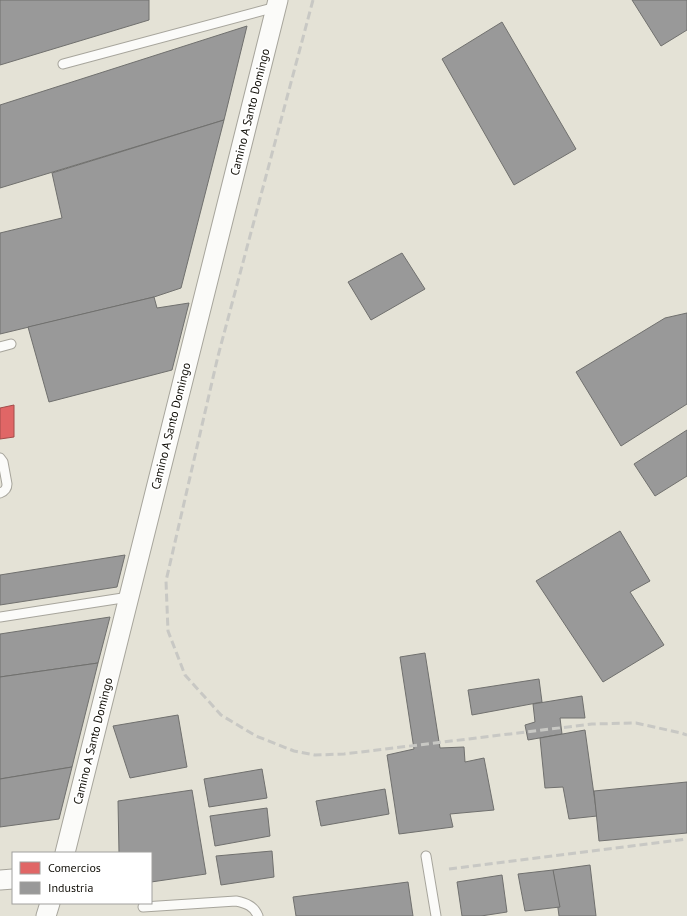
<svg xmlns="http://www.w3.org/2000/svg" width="687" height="916" viewBox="0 0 687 916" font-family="'PT Sans',sans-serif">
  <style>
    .shops { fill: #e06666; stroke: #a24c4a }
    .industry { fill: #999; stroke: #70706e }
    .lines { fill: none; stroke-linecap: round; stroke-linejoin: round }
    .lane-casing { stroke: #a7a59c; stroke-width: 11 }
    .street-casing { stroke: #a7a59c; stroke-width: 21 }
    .lane { stroke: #fbfbf9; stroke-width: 9 }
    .street { stroke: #fbfbf9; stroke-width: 19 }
    .rail { stroke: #c8c8c4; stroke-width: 3; stroke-dasharray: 8 4; stroke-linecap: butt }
    .labels { text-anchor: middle; stroke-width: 4; stroke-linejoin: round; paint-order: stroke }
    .street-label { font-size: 12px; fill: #121009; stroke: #fff }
  </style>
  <rect width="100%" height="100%" fill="#e4e2d6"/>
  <polygon class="shops" points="14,405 14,437 0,439 0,408"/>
  <g class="industry">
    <polygon points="0,0 149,0 149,20 0,65"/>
    <polygon points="632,0 687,0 687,30 661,46"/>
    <polygon points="502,22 576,149 514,185 442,59"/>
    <polygon points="247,26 224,120 0,188 0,105"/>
    <polygon points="224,120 181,288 154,297 0,334 0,233 62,218 52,173"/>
    <polygon points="402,253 425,289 371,320 348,282"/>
    <polygon points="154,297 157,308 189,303 172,370 49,402 28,327"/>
    <polygon points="687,313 687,404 621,446 576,372 665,318"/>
    <polygon points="687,430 687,476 655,496 634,464"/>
    <polygon points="620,531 650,581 630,592 664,645 603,682 536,581"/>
    <polygon points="125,555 117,587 0,605 0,575"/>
    <polygon points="110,617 98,663 0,677 0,634"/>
    <polygon points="425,653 440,748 464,747 465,762 484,758 494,810 450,814 453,827 399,834 387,755 414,749 400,657"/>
    <polygon points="98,663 72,767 0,779 0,677"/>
    <polygon points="539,679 542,702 472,715 468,690"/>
    <polygon points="582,696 585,718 560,718 562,734 528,740 525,725 535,722 533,704"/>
    <polygon points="178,715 187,767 130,778 113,726"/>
    <polygon points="585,730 597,816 569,819 563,787 545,788 540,738"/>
    <polygon points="72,767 59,819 0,827 0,779"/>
    <polygon points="262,769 267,798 209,807 204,779"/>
    <polygon points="687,782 687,833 599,841 594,791"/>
    <polygon points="385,789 389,814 321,826 316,801"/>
    <polygon points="192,790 206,874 151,882 151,853 119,853 118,801"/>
    <polygon points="267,808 270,836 215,846 210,816"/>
    <polygon points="272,851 274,877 221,885 216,856"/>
    <polygon points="590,865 596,916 559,916 553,870"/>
    <polygon points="553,870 560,907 525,911 518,874"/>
    <polygon points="502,875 507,912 481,916 462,916 457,882"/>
    <polygon points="408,882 413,916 296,916 293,897"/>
  </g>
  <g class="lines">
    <g class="lane-casing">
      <g id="lane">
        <polyline points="63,64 276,7"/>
        <polyline points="0,347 11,344"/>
        <path d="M 0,458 L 3,462 L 7,484 C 7,489 5,491 0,493"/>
        <polyline points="0,617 129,597"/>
        <polyline points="426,856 436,916"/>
        <path d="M 143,907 L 236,901 C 246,903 254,906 258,916"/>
      </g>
    </g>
    <g class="street-casing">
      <g id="street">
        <polyline points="65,853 278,0"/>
        <polyline points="0,880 13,879"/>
        <polyline points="46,916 50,903"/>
      </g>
    </g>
    <use href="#lane" class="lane"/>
    <use href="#street" class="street"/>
    <g class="rail">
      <polyline points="313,0 218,356 166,581 168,631 185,675 221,715 256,736 294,751 315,755 344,754 592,724 636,723 681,733 687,735"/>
      <polyline points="449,869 687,839"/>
    </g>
  </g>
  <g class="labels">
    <g class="street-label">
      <text transform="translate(250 112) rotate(-76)" y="4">Camino A Santo Domingo</text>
      <text transform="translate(171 426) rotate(-76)" y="4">Camino A Santo Domingo</text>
      <text transform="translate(93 741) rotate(-76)" y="4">Camino A Santo Domingo</text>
    </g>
  </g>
  <rect x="12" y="852" width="140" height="52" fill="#ffffff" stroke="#a09f9d"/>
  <rect x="20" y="862" width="20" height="12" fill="#e06666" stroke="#a09f9d"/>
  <text x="48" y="872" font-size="12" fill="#121009">Comercios</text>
  <rect x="20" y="882" width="20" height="12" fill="#999999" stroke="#a09f9d"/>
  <text x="48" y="892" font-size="12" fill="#121009">Industria</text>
</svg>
